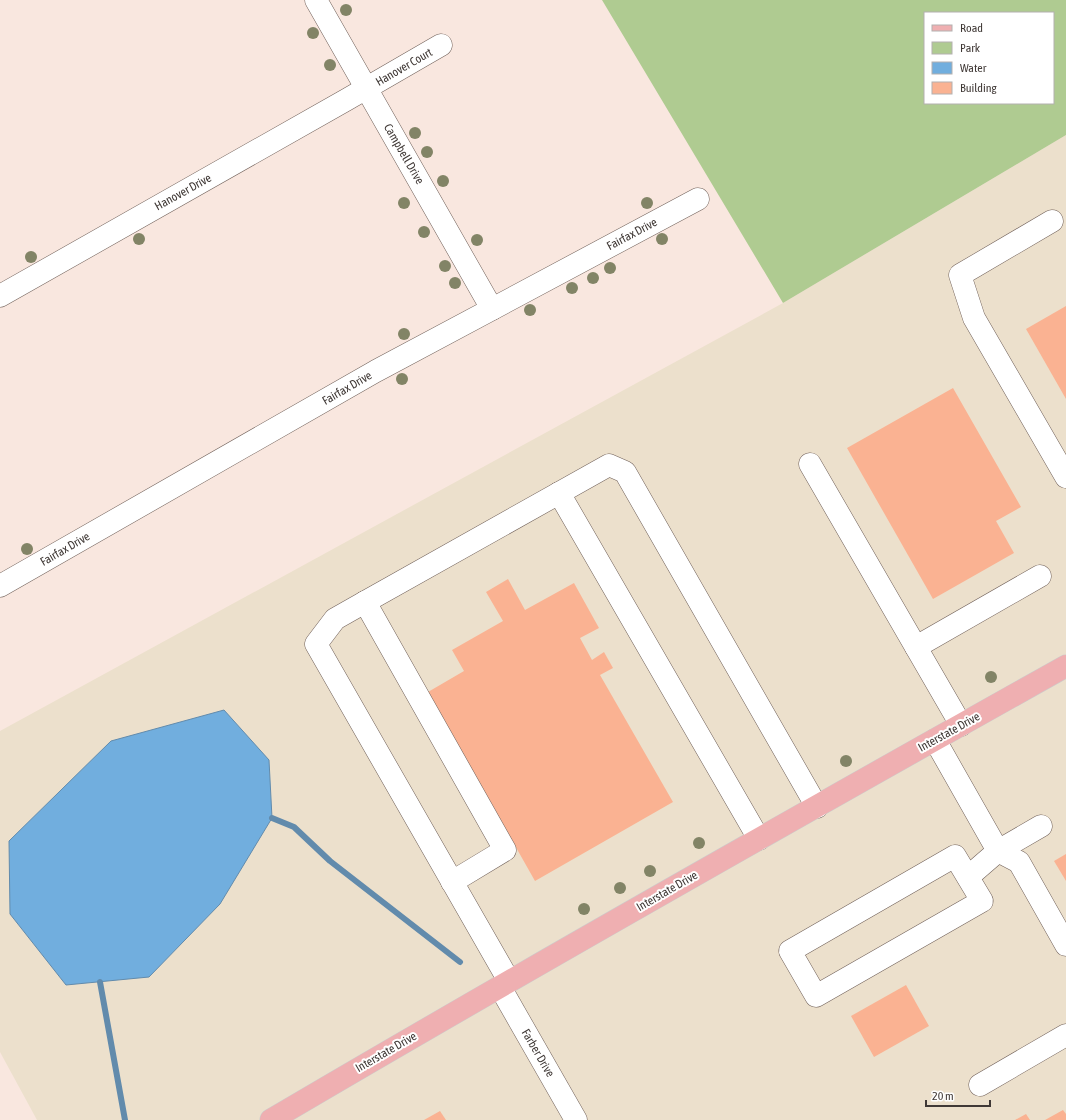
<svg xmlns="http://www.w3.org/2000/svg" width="1066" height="1120" viewBox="0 0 1066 1120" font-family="'Asap Condensed',sans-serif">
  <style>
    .industrial { fill: #ece0cc }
    .green { fill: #afcb91; fill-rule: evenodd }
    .water { fill: #71aede; stroke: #628bac }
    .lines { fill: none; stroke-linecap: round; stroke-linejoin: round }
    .stream { stroke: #628bac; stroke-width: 6 }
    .building { fill: #fab292 }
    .minor-casing { stroke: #71615a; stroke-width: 23 }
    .major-casing { stroke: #cdcccb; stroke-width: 23 }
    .minor { stroke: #fff; stroke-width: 22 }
    .major { stroke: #efafb1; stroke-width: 22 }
    .tree { fill: #828466 }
    .labels { text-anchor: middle; stroke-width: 4; stroke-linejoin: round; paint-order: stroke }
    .street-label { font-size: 12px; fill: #403936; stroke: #fff }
  </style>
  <rect width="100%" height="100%" fill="#f9e7df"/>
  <polygon class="industrial" points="1066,135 1066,1120 37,1120 0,1052 0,731 783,303"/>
  <path class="green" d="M 602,0 L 1066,0 L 1066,135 L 783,303 ZM 925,13 L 1053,13 L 1053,103 L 925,103 Z"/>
  <polygon class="water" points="224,710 269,760 272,818 220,904 149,977 66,985 10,914 9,841 111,741"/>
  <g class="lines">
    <g class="stream">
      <polyline points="272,818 294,827 330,861 460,962"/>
      <polyline points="100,982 125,1120"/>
    </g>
  </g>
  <g class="building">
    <polygon points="1066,306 1066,399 1026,329"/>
    <polygon points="953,388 1021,507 996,521 1014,553 933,599 847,448"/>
    <polygon points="508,579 525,610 574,583 599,628 580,638 592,660 604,652 613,668 600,675 673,802 535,881 428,692 464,671 452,650 503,621 486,592"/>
    <polygon points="1066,854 1066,881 1054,861"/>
    <polygon points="906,985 929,1026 874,1057 851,1016"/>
    <polygon points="1063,1110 1066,1114 1066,1120 1045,1120"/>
    <polygon points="440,1111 446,1120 424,1120"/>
    <polygon points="1026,1114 1030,1120 1015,1120"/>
  </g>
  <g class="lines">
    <g class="minor-casing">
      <g id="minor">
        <polyline points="316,0 492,309"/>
        <polyline points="1052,221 960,275 974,318 1066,477"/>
        <polyline points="0,296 346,100 441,45"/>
        <polyline points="810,464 961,725"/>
        <polyline points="559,493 759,839"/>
        <polyline points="0,586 376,371 698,199"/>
        <polyline points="365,602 505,850 452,882"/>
        <polyline points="916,647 1040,576"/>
        <polyline points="935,740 998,851 1019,862 1066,945"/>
        <polygon points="955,856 982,901 816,996 790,951"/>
        <polyline points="968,877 998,851 1041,826"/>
        <polyline points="509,981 316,644 335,619 365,602 609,465 625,472 817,807"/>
        <polyline points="500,987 576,1120"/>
        <polyline points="980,1085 1066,1035"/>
      </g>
    </g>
    <g class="major-casing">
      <path id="major" d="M 271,1120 C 534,965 800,815 1066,666"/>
    </g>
    <use href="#minor" class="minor"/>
    <use href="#major" class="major"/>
  </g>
  <g class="tree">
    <circle cx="346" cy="10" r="6"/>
    <circle cx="313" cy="33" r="6"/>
    <circle cx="330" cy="65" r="6"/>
    <circle cx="415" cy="133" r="6"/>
    <circle cx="427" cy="152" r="6"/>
    <circle cx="443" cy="181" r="6"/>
    <circle cx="404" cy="203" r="6"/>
    <circle cx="647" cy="203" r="6"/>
    <circle cx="424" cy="232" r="6"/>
    <circle cx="139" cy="239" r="6"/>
    <circle cx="662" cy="239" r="6"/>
    <circle cx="477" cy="240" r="6"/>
    <circle cx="31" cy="257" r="6"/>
    <circle cx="445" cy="266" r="6"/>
    <circle cx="610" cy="268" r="6"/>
    <circle cx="593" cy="278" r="6"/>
    <circle cx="455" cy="283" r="6"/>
    <circle cx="572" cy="288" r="6"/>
    <circle cx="530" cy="310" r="6"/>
    <circle cx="404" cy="334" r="6"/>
    <circle cx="402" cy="379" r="6"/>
    <circle cx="27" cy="549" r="6"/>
    <circle cx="991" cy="677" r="6"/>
    <circle cx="846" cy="761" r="6"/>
    <circle cx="699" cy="843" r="6"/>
    <circle cx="650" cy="871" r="6"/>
    <circle cx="620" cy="888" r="6"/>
    <circle cx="584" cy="909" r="6"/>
  </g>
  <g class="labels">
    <g class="street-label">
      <text transform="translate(404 67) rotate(-30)" y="4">Hanover Court</text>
      <text transform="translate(404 154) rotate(60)" y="4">Campbell Drive</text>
      <text transform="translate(183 192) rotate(-29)" y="4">Hanover Drive</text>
      <text transform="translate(632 234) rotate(-28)" y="4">Fairfax Drive</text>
      <text transform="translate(347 388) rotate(-30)" y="4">Fairfax Drive</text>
      <text transform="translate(65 549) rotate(-30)" y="4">Fairfax Drive</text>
      <text transform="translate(949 732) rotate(-29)" y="4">Interstate Drive</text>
      <text transform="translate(667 891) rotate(-30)" y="4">Interstate Drive</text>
      <text transform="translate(386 1052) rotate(-30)" y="4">Interstate Drive</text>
      <text transform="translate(538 1053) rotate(60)" y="4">Farber Drive</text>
    </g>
  </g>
  <rect x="924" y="12" width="130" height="92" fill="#ffffff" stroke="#b3b0af"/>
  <rect x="932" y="25" width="20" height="6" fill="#efafb1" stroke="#b3b0af"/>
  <text x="960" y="32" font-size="12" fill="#403936">Road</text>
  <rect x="932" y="42" width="20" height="12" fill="#afcb91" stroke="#b3b0af"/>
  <text x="960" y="52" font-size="12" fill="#403936">Park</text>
  <rect x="932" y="62" width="20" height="12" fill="#71aede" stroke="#b3b0af"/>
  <text x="960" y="72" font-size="12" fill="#403936">Water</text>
  <rect x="932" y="82" width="20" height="12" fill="#fab292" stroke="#b3b0af"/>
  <text x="960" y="92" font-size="12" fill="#403936">Building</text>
  <path d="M926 1100v6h64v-6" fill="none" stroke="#403936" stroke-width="2"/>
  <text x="932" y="1100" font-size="12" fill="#403936" stroke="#ffffff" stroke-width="3" paint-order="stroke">20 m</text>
</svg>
